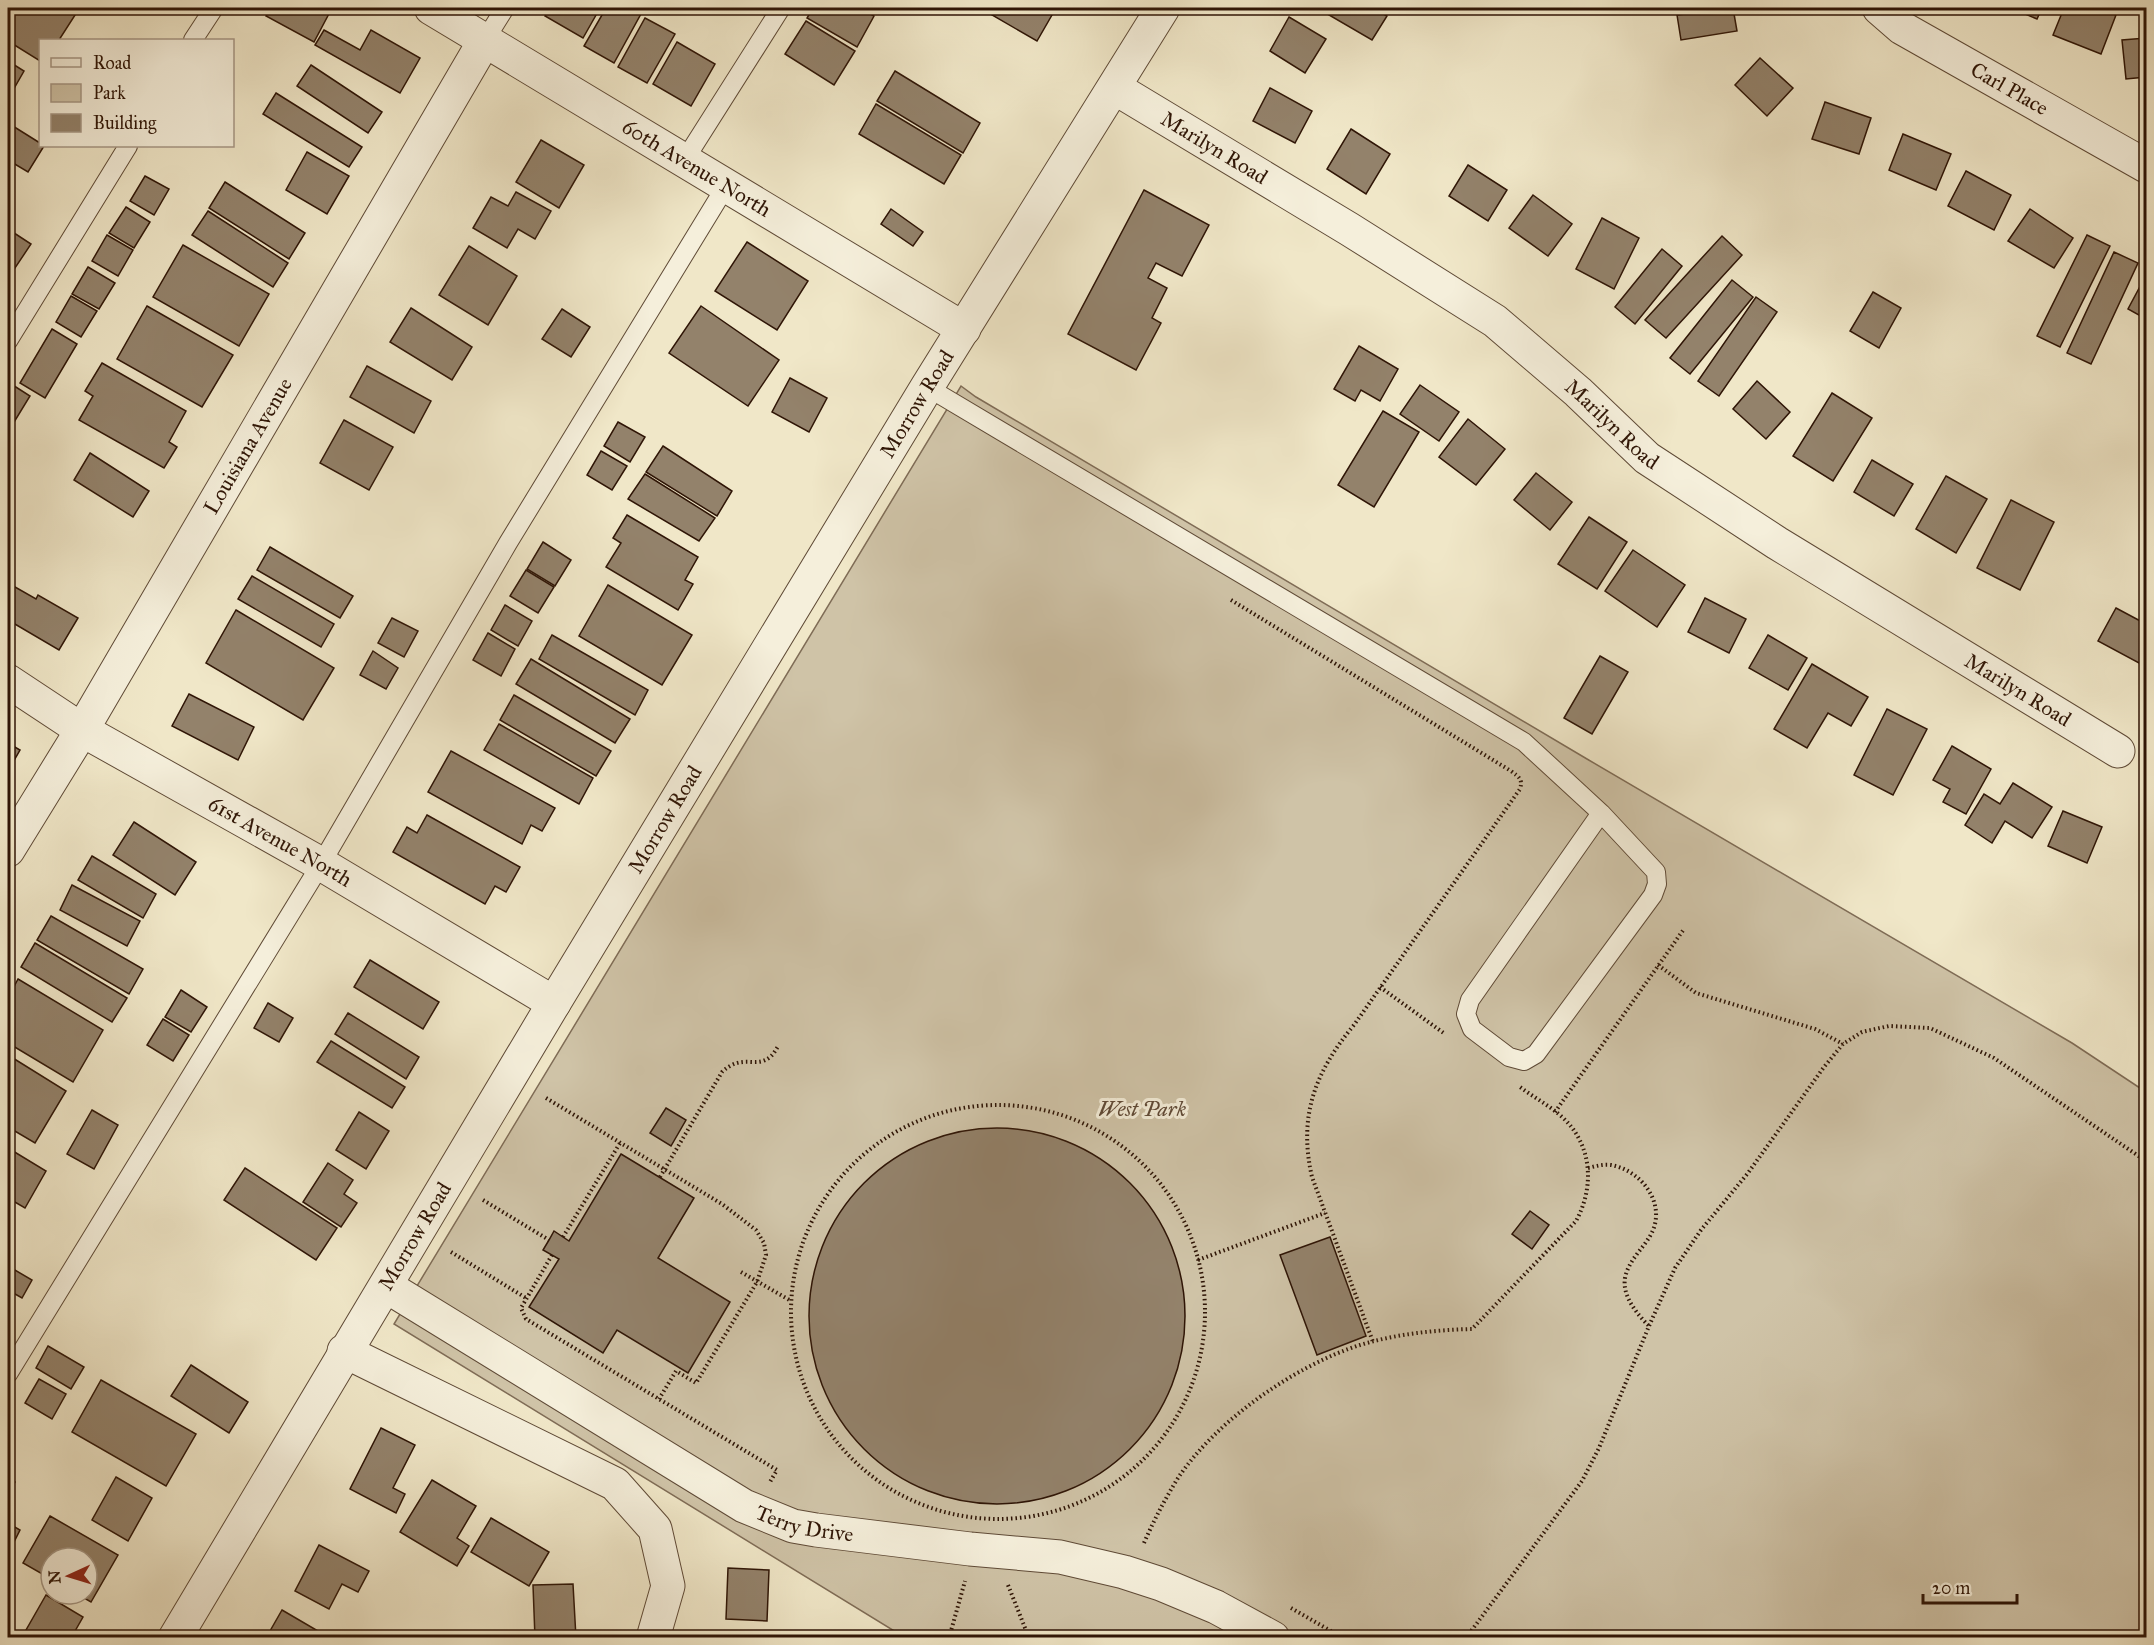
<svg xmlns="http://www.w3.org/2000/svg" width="2154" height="1645" viewBox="0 0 2154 1645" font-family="'IM FELL Great Primer',serif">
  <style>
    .green { fill: #cfc3a7; stroke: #7f6c56; stroke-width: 1.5 }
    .building { fill: #93826b; stroke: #2f1506; stroke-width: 1.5 }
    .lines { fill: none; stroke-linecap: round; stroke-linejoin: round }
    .service-casing { stroke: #5f4a36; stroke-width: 20 }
    .minor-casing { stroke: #5f4a36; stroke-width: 35 }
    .tertiary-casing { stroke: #5f4a36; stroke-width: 35 }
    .path { stroke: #2f1506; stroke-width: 4; stroke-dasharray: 1.5 3; stroke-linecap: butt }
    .service { stroke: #f5efdb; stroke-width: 18 }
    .minor { stroke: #f5efdb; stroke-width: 33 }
    .tertiary { stroke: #f5efdb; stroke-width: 33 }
    .labels { text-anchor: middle; stroke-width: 6; stroke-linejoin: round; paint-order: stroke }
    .street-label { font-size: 21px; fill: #2f1506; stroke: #f5efdb }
    .park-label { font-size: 21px; font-style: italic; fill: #5f4936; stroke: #f5efdb }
  </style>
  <rect width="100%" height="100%" fill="#f0e7c8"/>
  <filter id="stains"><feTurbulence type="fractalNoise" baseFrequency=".00333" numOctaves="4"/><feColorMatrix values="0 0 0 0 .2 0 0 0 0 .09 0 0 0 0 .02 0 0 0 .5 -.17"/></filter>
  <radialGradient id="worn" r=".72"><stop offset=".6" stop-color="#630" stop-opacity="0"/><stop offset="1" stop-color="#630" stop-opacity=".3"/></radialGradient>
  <polygon class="green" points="961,386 976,397 1587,759 2072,1043 2146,1092 2146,1637 904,1637 394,1324"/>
  <g class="building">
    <polygon points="8,8 70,8 77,12 59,40 40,40 40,61 8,41"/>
    <polygon points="271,8 332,8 314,42 266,16"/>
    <polygon points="550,8 600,8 583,38 545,16"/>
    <polygon points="606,8 634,8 642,12 614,63 584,46"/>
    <polygon points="813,8 860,8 874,16 857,47 807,18"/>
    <polygon points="980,8 1056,8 1037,41"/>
    <polygon points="1317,8 1373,8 1387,16 1372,40"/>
    <polygon points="1692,8 1733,8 1737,31 1681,40 1677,15 1693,13"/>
    <polygon points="2011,8 2042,8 2037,19"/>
    <polygon points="2064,8 2096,8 2116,15 2101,54 2053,35"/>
    <polygon points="1289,17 1326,39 1305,73 1270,51"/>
    <polygon points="645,18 675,34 647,83 618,67"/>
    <polygon points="806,21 855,51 834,85 785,54"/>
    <polygon points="324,30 360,50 371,30 420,58 400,93 315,45"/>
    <polygon points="2146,38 2146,77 2126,79 2122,40"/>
    <polygon points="677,42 715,64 691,106 653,84"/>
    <polygon points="1760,58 1793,88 1767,116 1735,85"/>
    <polygon points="8,61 24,71 8,99"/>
    <polygon points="311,65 382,112 368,133 297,86"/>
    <polygon points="895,71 980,123 963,153 877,101"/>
    <polygon points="1270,88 1312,111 1295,143 1253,121"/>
    <polygon points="276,93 362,147 349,167 263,114"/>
    <polygon points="1825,102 1871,118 1859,154 1812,139"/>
    <polygon points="876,104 961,155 944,184 859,134"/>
    <polygon points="8,123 40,143 40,146 44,146 28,172 8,160"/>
    <polygon points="1351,129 1390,154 1366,194 1327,169"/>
    <polygon points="1903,134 1951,154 1936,190 1889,170"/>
    <polygon points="541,140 584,165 559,208 516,182"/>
    <polygon points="307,152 349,176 327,214 286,190"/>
    <polygon points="1468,165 1507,190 1488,221 1449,196"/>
    <polygon points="1966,171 2011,195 1994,230 1948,206"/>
    <polygon points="145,176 169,189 154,215 130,201"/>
    <polygon points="225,182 305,233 289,259 209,208"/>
    <polygon points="1144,190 1209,225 1182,276 1156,263 1148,278 1167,288 1152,318 1161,323 1136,370 1068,334"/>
    <polygon points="516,192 551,211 535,239 518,229 507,248 473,228 491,197 508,206"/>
    <polygon points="1533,195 1572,224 1548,256 1509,228"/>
    <polygon points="126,207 150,222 134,248 109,233"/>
    <polygon points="891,209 923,232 913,246 881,224"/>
    <polygon points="2030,209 2073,238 2054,268 2008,241"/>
    <polygon points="208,211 288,263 273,287 192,235"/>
    <polygon points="1602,218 1639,238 1614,289 1576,269"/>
    <polygon points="8,229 31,244 13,271 8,267"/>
    <polygon points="107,235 133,250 118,276 92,261"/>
    <polygon points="2087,235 2110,246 2060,347 2037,336"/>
    <polygon points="1722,236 1742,255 1666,338 1645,320"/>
    <polygon points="747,242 808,281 777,330 715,291"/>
    <polygon points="183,245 269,294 239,346 153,297"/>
    <polygon points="469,246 517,276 488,325 439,295"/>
    <polygon points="1662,249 1682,266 1635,324 1615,307"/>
    <polygon points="2114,252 2138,263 2091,364 2067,353"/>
    <polygon points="88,267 115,283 99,309 72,294"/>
    <polygon points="2144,279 2146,280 2146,319 2128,309"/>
    <polygon points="1732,280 1753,297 1690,374 1670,358"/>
    <polygon points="1873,292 1901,308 1879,348 1850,331"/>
    <polygon points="71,296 97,311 81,337 56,322"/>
    <polygon points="1756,297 1777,312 1719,396 1698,381"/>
    <polygon points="147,306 233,355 202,407 117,359"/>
    <polygon points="701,306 779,360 748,406 669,353"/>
    <polygon points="411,308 472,347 452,380 390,342"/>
    <polygon points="562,309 590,327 571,357 542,339"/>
    <polygon points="52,329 77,344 45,398 20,383"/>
    <polygon points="1359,346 1398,369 1380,401 1361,390 1355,401 1334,389"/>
    <polygon points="102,363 186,411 169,442 177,447 164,468 79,420 93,396 85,391"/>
    <polygon points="367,366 431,401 414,433 350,397"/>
    <polygon points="790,378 827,398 809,432 772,412"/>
    <polygon points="1757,381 1790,412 1766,439 1733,409"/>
    <polygon points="8,382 30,396 8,432"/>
    <polygon points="1420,385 1459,412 1439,441 1400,414"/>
    <polygon points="1832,393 1872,418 1833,481 1793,456"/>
    <polygon points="1383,411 1419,432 1374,507 1338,485"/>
    <polygon points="1468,419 1505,449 1476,485 1439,457"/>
    <polygon points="344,420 393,447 369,490 320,463"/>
    <polygon points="618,422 645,437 630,462 604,446"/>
    <polygon points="663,446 732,491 717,516 646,472"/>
    <polygon points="601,451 627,466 612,490 587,475"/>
    <polygon points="90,453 149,491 133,517 74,480"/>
    <polygon points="1872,460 1913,484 1894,516 1854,492"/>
    <polygon points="1536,473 1572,502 1550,530 1514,500"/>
    <polygon points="645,474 715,518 699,541 628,499"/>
    <polygon points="1946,476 1987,499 1956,553 1916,529"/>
    <polygon points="2011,500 2054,522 2020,590 1977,568"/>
    <polygon points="627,515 698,557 685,580 693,584 678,610 606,567 621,543 613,538"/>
    <polygon points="1589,517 1627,542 1597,589 1558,564"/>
    <polygon points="543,542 571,560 555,586 527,569"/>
    <polygon points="270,547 353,596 340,618 257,570"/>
    <polygon points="1633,550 1685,585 1657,627 1605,591"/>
    <polygon points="526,570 554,587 538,613 510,596"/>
    <polygon points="252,576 334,624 321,647 238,599"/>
    <polygon points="8,583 36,599 38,595 78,618 59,650 8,620"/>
    <polygon points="608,585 692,635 662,685 579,636"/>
    <polygon points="1705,598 1746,619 1729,653 1688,632"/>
    <polygon points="505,605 532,621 518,646 491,630"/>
    <polygon points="2116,608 2146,624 2146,649 2139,663 2098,641"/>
    <polygon points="236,610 334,668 303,720 206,663"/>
    <polygon points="392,618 418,631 404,657 378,643"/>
    <polygon points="488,633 515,649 501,676 473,660"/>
    <polygon points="552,635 648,690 635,715 539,659"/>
    <polygon points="1768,635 1807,658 1788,690 1749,668"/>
    <polygon points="373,651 398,668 386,689 360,675"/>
    <polygon points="1600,656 1628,672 1592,734 1564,718"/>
    <polygon points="531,659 630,719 615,743 516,684"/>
    <polygon points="1812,664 1868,697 1851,726 1828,713 1807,748 1774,729"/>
    <polygon points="189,694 254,727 238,760 172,726"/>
    <polygon points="514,695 611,751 596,776 500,720"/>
    <polygon points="1887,709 1927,729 1893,795 1854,775"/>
    <polygon points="499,724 593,778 579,804 484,750"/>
    <polygon points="8,743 20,750 8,771"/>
    <polygon points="1952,746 1991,769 1966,814 1943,802 1950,789 1933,780"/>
    <polygon points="451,751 555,808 542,831 531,825 522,844 428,792"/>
    <polygon points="2013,783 2052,807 2032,838 2005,821 1992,843 1965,825 1984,794 2000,804"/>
    <polygon points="2063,811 2102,827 2087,863 2048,846"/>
    <polygon points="427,815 520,867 506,892 495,886 485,904 393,852 407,827 417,833"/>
    <polygon points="134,822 196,862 175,895 113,855"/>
    <polygon points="92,856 156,894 143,918 78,880"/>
    <polygon points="72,885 140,921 127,946 60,910"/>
    <polygon points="51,916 143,969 129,994 37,940"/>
    <polygon points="35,943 127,998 112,1022 21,967"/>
    <polygon points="370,960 439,1002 423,1029 354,987"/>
    <polygon points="18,979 103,1030 73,1082 8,1043 8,998"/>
    <polygon points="181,990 207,1007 191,1032 165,1017"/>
    <polygon points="268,1003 293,1018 279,1042 254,1028"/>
    <polygon points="348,1013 419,1057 406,1079 335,1034"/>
    <polygon points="163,1019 189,1035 173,1061 147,1045"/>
    <polygon points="331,1041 405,1087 392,1108 317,1062"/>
    <polygon points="8,1055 66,1091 35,1143 8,1127"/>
    <polygon points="666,1108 686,1120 671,1146 650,1133"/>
    <polygon points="92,1110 118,1125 94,1169 67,1154"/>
    <polygon points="359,1112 389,1131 366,1169 336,1150"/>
    <circle cx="997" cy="1316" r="188"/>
    <polygon points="8,1148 46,1171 25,1208 8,1198"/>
    <polygon points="621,1154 694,1198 658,1258 730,1302 688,1373 617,1330 603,1353 529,1307 559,1259 543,1250 549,1240 554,1231 569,1241"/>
    <polygon points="328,1163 353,1180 344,1194 357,1203 341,1227 303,1202"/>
    <polygon points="245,1168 337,1228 316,1260 224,1200"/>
    <polygon points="1530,1211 1549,1225 1532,1249 1512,1234"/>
    <polygon points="1330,1237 1366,1336 1317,1355 1280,1255"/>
    <polygon points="8,1266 32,1280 22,1298 8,1290"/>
    <polygon points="48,1346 84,1367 71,1389 36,1368"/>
    <polygon points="191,1365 248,1402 229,1433 171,1396"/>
    <polygon points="39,1379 66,1394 52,1419 25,1403"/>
    <polygon points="101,1380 196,1434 166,1486 72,1432"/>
    <polygon points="381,1428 415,1445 393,1488 405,1494 396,1513 350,1489"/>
    <polygon points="116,1477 152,1498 128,1541 92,1520"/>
    <polygon points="8,1478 15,1482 8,1495"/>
    <polygon points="432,1480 476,1506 457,1538 469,1546 457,1566 400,1532"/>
    <polygon points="50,1516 118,1555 91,1602 77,1594 87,1594 87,1558 51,1558 51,1579 23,1563"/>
    <polygon points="491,1518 549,1552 529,1586 471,1552"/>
    <polygon points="8,1523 20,1530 9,1552 8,1551"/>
    <polygon points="319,1545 369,1571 358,1592 342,1584 329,1609 295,1591"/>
    <polygon points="728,1568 769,1570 767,1621 726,1619"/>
    <polygon points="573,1584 576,1638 535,1638 533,1585"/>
    <polygon points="46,1595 83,1617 71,1638 22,1637"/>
    <polygon points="282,1610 330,1638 266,1638"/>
  </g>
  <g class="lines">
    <g class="service-casing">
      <g id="service">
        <polyline points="193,40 214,8"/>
        <polyline points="485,40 505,8"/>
        <polyline points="684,161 781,8"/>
        <polyline points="8,341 128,146"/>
        <polyline points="927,387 1524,742 1601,813 1656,872 1657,884 1653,895 1536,1054 1524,1061 1509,1057 1472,1029 1466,1014 1470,1000 1601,813"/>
        <polyline points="8,1374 321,864 508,543 726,186"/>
      </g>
    </g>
    <g class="minor-casing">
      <g id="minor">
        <path id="s1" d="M 431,8 L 964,329"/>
        <path id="s2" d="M 1879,8 L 1902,28 L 2146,166"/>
        <path id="s3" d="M 1115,88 L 1349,229 L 1495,321 L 1578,392 L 1647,458 L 1777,543 L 2118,751"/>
        <path id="s4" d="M 8,681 L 82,730 L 321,864 L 554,1003"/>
        <path id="s5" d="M 8,850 L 82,730 L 485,40"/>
        <path id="s6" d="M 386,1286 L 744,1506 L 793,1526 L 816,1530 L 970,1549 L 1060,1557 L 1124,1572 L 1161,1584 L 1216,1607 L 1273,1638"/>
        <polyline points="344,1351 615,1484 655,1529 668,1586 653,1638"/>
      </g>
    </g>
    <g class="tertiary-casing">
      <g id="tertiary">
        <path id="s7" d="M 175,1638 L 554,1003 L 927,387 L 1163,8"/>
      </g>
    </g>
    <g class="path">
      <path d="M 1231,600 L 1511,771 C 1519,777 1523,779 1520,789 L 1354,1025 C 1315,1072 1298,1116 1312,1177 L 1373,1342"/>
      <polyline points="1658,965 1696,993 1815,1029 1843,1044"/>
      <polyline points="1380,987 1445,1034"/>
      <polyline points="546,1098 722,1204 756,1230 764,1243 766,1255 757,1282 696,1383 676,1371 659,1399"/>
      <circle cx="998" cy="1312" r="207"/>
      <polyline points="1555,1112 1684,929"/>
      <path d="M 1588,1168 C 1596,1166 1603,1164 1611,1165 C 1640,1170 1665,1201 1653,1230 C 1646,1247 1629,1258 1625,1278 C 1622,1296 1637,1314 1649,1326"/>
      <path d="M 660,1177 L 722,1072 C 742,1053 756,1069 770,1057 C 774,1054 776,1049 779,1045"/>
      <polyline points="483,1200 549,1240"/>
      <polyline points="563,1237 620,1143"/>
      <polyline points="451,1252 526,1298"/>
      <polyline points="552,1255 521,1308 526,1319 777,1470 770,1482"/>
      <polyline points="1198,1260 1325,1213"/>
      <polyline points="741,1272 791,1301"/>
      <path d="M 1144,1543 C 1154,1520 1165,1499 1178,1478 C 1216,1421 1294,1366 1360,1345 C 1396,1334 1434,1330 1472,1329 L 1576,1221 C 1593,1190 1593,1152 1569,1124 C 1556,1109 1536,1099 1520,1087"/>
      <polyline points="1008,1585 1029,1638"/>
      <polyline points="1291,1608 1343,1638"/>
      <polyline points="949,1638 965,1581"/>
      <polyline points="1090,1638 1091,1635 1095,1638"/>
      <polyline points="1466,1638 1582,1481 1599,1448 1649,1326 1675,1268 1701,1230 1748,1173 1824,1067 1843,1044 1862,1032 1889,1026 1930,1028 1994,1058 2146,1161"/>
    </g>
    <use href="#service" class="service"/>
    <use href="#minor" class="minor"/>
    <use href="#tertiary" class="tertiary"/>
  </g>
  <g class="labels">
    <g class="street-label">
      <text dy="7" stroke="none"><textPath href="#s2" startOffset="154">Carl Place</textPath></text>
      <text dy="7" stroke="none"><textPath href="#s3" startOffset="116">Marilyn Road</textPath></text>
      <text dy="7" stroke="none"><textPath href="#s1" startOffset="310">60th Avenue North</textPath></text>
      <text dy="7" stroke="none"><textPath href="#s7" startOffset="1440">Morrow Road</textPath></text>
      <text dy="7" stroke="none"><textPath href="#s3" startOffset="602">Marilyn Road</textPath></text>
      <text dy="7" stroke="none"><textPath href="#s5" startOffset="470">Louisiana Avenue</textPath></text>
      <text dy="7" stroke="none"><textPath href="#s3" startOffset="1088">Marilyn Road</textPath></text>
      <text dy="7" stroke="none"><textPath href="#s7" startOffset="954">Morrow Road</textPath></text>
      <text dy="7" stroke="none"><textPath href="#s4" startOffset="316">61st Avenue North</textPath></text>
      <text dy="7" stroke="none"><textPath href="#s7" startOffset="468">Morrow Road</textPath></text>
      <text dy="7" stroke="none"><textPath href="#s6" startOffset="484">Terry Drive</textPath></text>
    </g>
    <g class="park-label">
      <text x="1142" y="1116">West Park</text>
    </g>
  </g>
  <rect width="2154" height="1645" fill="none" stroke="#f0e7c8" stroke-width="30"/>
  <rect x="9" y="9" width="2136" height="1627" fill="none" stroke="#2f1506" stroke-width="3"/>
  <rect x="15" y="15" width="2124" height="1615" fill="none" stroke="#2f1506" stroke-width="1.5"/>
  <rect x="39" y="39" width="195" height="108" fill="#f5efdb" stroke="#a69886" stroke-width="1.5"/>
  <rect x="51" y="58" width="30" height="9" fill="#f5efdb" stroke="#a69886" stroke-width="1.5"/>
  <text x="93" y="69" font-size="18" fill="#2f1506">Road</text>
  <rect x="51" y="84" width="30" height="18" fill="#cfc3a7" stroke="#a69886" stroke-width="1.5"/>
  <text x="93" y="99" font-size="18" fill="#2f1506">Park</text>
  <rect x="51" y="114" width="30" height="18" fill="#93826b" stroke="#a69886" stroke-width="1.5"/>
  <text x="93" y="129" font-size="18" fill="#2f1506">Building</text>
  <g transform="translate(69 1576) rotate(266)"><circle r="28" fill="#f5efdb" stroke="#a69886" stroke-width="1.5"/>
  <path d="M0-4.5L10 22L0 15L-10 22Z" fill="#8f2418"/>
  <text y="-9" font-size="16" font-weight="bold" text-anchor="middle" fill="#2f1506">N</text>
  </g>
  <path d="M1923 1594v9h94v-9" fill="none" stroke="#2f1506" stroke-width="3"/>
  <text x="1932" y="1594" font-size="18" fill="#2f1506" stroke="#f5efdb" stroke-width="4.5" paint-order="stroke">20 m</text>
  <rect width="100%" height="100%" filter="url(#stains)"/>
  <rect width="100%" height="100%" fill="url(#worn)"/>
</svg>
